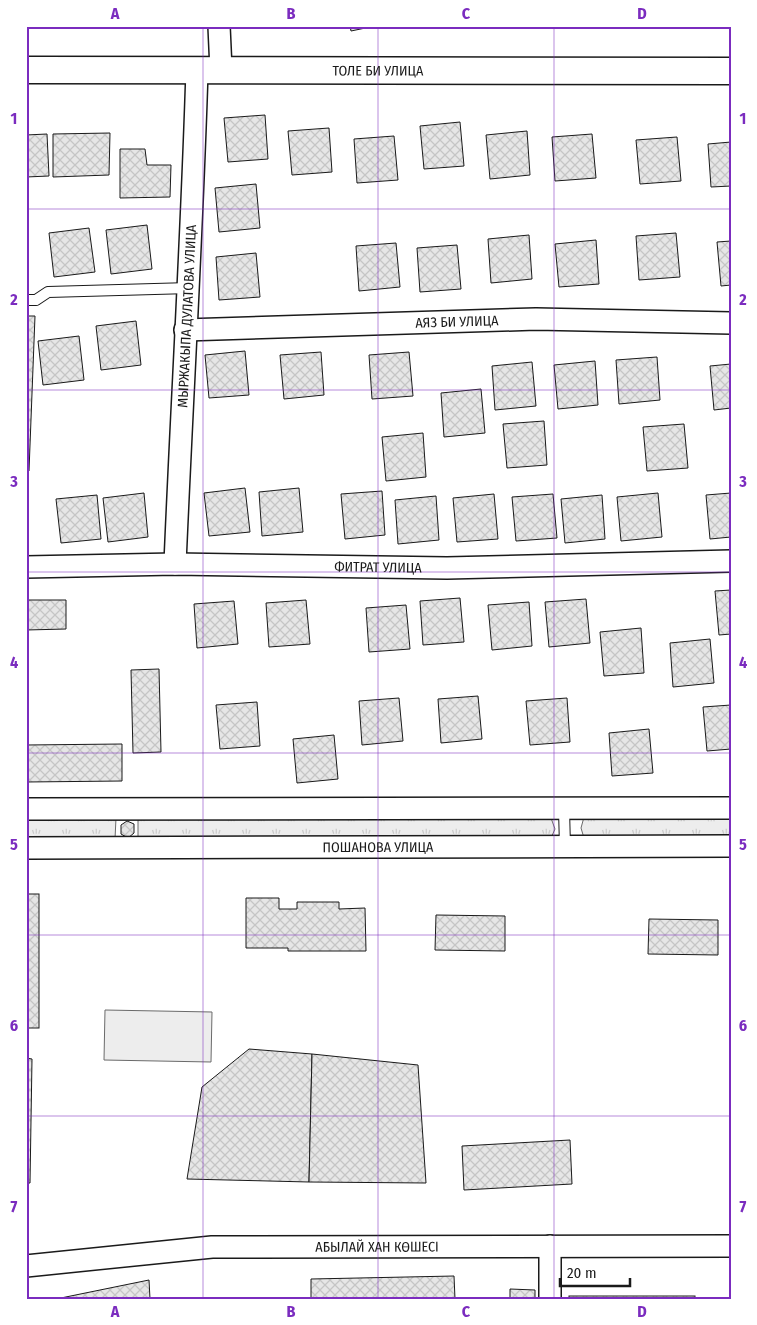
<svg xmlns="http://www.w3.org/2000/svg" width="757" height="1325" viewBox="0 0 757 1325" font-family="'Fira Sans Condensed',sans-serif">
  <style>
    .grass { fill: url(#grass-tufts); stroke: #6a6a6a }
    .built { fill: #ededed; stroke: #6a6a6a }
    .building { fill: url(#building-cross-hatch); stroke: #1a1a1a }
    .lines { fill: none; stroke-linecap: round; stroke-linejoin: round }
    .service-casing { stroke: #1a1a1a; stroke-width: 12 }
    .minor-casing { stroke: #1a1a1a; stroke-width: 24 }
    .tertiary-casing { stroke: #1a1a1a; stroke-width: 29 }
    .service { stroke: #fff; stroke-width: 10 }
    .minor { stroke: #fff; stroke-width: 21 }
    .tertiary { stroke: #fff; stroke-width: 26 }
    .grid { fill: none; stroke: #7b2cbf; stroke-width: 1; stroke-opacity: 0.55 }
    .labels { text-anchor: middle; stroke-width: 4; stroke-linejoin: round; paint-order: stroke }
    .street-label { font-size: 14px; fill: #1a1a1a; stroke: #fff }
    .neatline { fill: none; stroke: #7b2cbf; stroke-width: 2 }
    .grid-label { font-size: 16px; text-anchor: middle; font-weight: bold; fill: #7b2cbf }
  </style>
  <defs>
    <pattern id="grass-tufts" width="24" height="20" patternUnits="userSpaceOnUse" patternTransform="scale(1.25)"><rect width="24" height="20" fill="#ededed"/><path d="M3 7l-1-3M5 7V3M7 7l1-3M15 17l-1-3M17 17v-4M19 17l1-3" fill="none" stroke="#cbcbcb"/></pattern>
    <pattern id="building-cross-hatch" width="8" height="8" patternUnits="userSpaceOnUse" patternTransform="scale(1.25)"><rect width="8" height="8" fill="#e6e6e6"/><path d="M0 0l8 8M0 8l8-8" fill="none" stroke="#c5c5c5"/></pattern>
  </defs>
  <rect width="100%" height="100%" fill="#fff"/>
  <g class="grass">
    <polygon points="584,817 731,817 731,838 584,838 581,828"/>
    <polygon points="26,818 116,818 115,839 26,839"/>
    <polygon points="551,818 555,829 551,838 138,839 138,819"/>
  </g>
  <polygon class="built" points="105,1010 212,1012 211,1062 104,1060"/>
  <g class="building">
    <polygon points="350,26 375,26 351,31"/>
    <polygon points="265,115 268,159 228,162 224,118"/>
    <polygon points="460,122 464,166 424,169 420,126"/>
    <polygon points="329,128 332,172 292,175 288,131"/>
    <polygon points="527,131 530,175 490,179 486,135"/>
    <polygon points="110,133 109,175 53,177 53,134"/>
    <polygon points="47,134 49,176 26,177 26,135"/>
    <polygon points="592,134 596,178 555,181 552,137"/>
    <polygon points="394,136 398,180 357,183 354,139"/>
    <polygon points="677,137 681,181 640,184 636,140"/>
    <polygon points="731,142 731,186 711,187 708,144"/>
    <polygon points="120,149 145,149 147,165 171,165 170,197 120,198"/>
    <polygon points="256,184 260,228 219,232 215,188"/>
    <polygon points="147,225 152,269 111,274 106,230"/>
    <polygon points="89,228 95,272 54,277 49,233"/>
    <polygon points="676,233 680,277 639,280 636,236"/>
    <polygon points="529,235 532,279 491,283 488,239"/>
    <polygon points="596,240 599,284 559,287 555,244"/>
    <polygon points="731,241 731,285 721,286 717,242"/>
    <polygon points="396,243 400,287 359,291 356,246"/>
    <polygon points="457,245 461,289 420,292 417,248"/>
    <polygon points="256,253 260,297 219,300 216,257"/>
    <polygon points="26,316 35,316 29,471 26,472"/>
    <polygon points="136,321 141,365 101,370 96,326"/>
    <polygon points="79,336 84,380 43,385 38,341"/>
    <polygon points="245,351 249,395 209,398 205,355"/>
    <polygon points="321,352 324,395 284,399 280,355"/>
    <polygon points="409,352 413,396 372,399 369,355"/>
    <polygon points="657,357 660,400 619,404 616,360"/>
    <polygon points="595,361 598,405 558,409 554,365"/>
    <polygon points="532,362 536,406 495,410 492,366"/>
    <polygon points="731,364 731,408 714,410 710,366"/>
    <polygon points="481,389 485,433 444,437 441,393"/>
    <polygon points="544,421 547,465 507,468 503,424"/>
    <polygon points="684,424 688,468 647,471 643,427"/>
    <polygon points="423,433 426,477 386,481 382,437"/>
    <polygon points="245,488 250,532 209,536 204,493"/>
    <polygon points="299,488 303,532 262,536 259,492"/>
    <polygon points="382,491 385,535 345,539 341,494"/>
    <polygon points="144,493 148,537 108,542 103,498"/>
    <polygon points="658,493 662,537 621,541 617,497"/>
    <polygon points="731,493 731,537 710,539 706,495"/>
    <polygon points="494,494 498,539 457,542 453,498"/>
    <polygon points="553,494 557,538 516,541 512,497"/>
    <polygon points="97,495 101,539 61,543 56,499"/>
    <polygon points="602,495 605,539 565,543 561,499"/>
    <polygon points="436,496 439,540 398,544 395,500"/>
    <polygon points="731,590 731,634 719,635 715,591"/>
    <polygon points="460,598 464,642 423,645 420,601"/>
    <polygon points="586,599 590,643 549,647 545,602"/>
    <polygon points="26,600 66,600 66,629 26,630"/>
    <polygon points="306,600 310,644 269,647 266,603"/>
    <polygon points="234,601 238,644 197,648 194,604"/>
    <polygon points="529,602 532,646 492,650 488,605"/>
    <polygon points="406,605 410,649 369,652 366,608"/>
    <polygon points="641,628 644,673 604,676 600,632"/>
    <polygon points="710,639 714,683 673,687 670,643"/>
    <polygon points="159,669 161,752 133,753 131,670"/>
    <polygon points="478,696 482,739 441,743 438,699"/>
    <polygon points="399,698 403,741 362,745 359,701"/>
    <polygon points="567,698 570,742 530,745 526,701"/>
    <polygon points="257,702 260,746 220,749 216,705"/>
    <polygon points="731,705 731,749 707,751 703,707"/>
    <polygon points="649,729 653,773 612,776 609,733"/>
    <polygon points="334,735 338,779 297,783 293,739"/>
    <polygon points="122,744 122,781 26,782 26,745"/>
    <polygon points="127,821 134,824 134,833 128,838 121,834 121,825"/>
    <rect x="26" y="894" width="13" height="134"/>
    <polygon points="246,898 279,898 279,909 297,909 297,902 339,902 339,909 365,908 366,951 288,951 288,948 246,948"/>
    <polygon points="436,915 505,916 505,951 435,950"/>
    <polygon points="649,919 718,920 718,955 648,954"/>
    <polygon points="249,1049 312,1054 309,1182 187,1179 202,1087"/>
    <polygon points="312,1054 418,1065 426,1183 309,1182"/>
    <polygon points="26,1058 32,1059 30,1183 26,1183"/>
    <polygon points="570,1140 572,1184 464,1190 462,1146"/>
    <polygon points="454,1276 455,1299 311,1299 311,1279"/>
    <polygon points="149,1280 150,1299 56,1299"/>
    <polygon points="510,1289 535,1290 535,1299 510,1299"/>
    <rect x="569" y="1296" width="126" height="3"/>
  </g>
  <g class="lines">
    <g class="service-casing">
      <g id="service">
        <polyline points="26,300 36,300 48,292 190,288"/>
        <polyline points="564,809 565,847"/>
      </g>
    </g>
    <g class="minor-casing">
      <g id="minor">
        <polyline points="219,26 221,70"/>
        <path id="s1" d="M 185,330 L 536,319 L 731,323"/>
        <path id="s2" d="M 175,564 C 182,399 192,235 197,70"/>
        <path id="s3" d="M 26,567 L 175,564 L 447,568 L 731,561"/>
        <polyline points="26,809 731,808"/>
        <path id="s4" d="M 26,848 L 731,846"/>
        <path id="s5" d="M 26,1266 L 212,1247 L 731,1246"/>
        <polyline points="550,1299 550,1246"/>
      </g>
    </g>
    <g class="tertiary-casing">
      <g id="tertiary">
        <path id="s6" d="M 26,70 L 731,71"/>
      </g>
    </g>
    <use href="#service" class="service"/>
    <use href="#minor" class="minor"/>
    <use href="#tertiary" class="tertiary"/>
  </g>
  <path class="grid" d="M 203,26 L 203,1299M 378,26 L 378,1299M 554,26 L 554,1299M 26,209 L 731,209M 26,390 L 731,390M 26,572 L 731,572M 26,753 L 731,753M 26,935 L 731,935M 26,1116 L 731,1116"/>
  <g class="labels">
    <g class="street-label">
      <text dy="5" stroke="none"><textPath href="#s6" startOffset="352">ТОЛЕ БИ УЛИЦА</textPath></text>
      <text dy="5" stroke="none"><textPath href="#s2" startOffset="248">МЫРЖАКЫПА ДУЛАТОВА УЛИЦА</textPath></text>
      <text dy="5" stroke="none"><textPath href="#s1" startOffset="272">АЯЗ БИ УЛИЦА</textPath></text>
      <text dy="5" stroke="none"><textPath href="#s3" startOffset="352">ФИТРАТ УЛИЦА</textPath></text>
      <text dy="5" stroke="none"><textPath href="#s4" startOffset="352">ПОШАНОВА УЛИЦА</textPath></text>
      <text dy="5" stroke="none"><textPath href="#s5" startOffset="352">АБЫЛАЙ ХАН КӨШЕСІ</textPath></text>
    </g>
  </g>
  <rect width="757" height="1325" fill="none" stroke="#ffffff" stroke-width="55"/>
  <path d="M560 1278v8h70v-8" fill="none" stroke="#1a1a1a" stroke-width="2.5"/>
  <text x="567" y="1278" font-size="15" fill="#1a1a1a" stroke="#ffffff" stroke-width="4" paint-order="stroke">20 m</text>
  <rect x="28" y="28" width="702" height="1270" class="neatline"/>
  <g class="grid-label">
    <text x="115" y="19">A</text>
    <text x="291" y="19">B</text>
    <text x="466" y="19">C</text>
    <text x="642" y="19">D</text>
    <text x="14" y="124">1</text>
    <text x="743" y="124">1</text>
    <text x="14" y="305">2</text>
    <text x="743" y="305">2</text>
    <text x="14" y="487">3</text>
    <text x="743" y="487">3</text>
    <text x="14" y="668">4</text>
    <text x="743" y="668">4</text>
    <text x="14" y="850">5</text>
    <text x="743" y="850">5</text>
    <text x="14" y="1031">6</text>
    <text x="743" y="1031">6</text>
    <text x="14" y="1212">7</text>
    <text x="743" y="1212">7</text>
    <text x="115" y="1317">A</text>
    <text x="291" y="1317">B</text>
    <text x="466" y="1317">C</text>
    <text x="642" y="1317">D</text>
  </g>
</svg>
